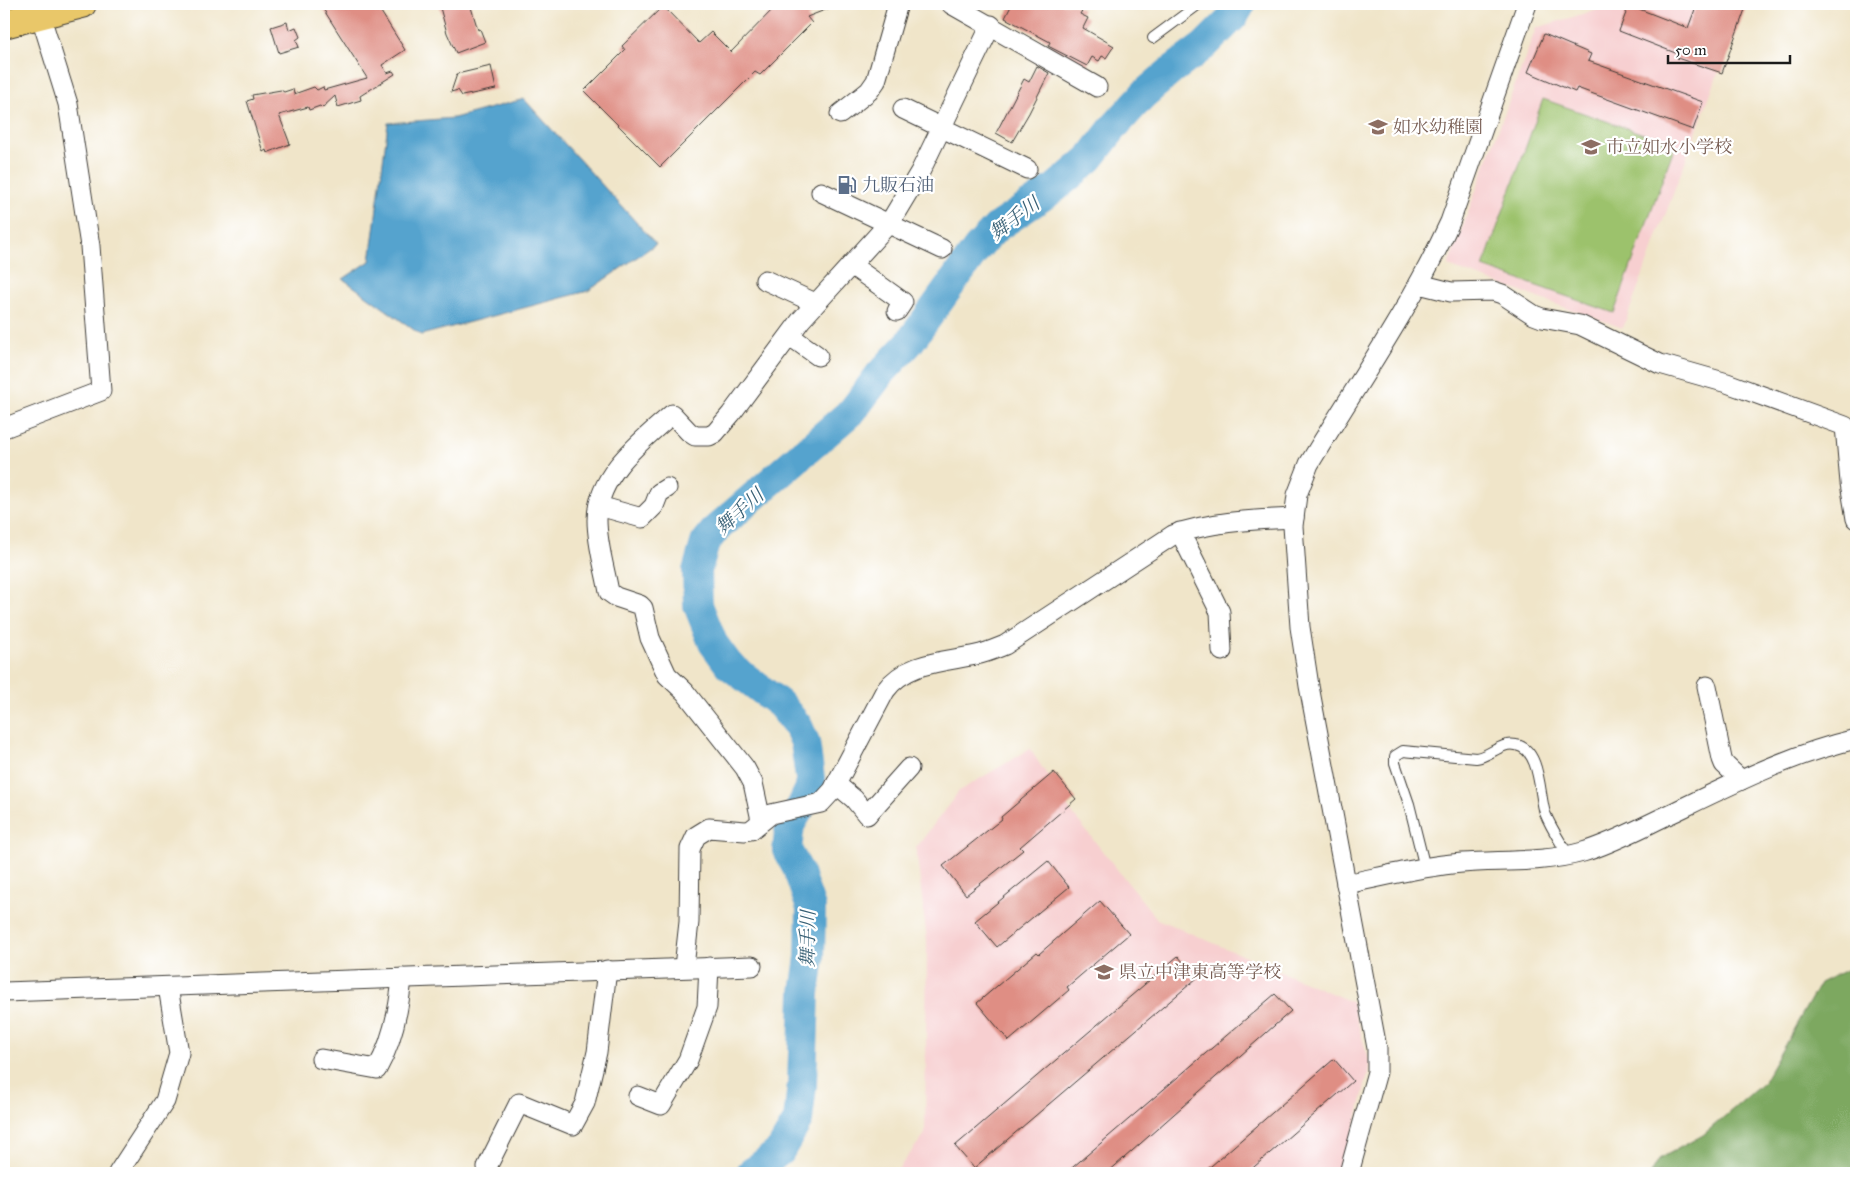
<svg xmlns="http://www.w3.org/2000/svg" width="1860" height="1177" viewBox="0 0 1860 1177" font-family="'IM FELL Great Primer','Noto Serif JP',serif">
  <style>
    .built { fill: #f7cfd0 }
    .green { fill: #9cc26c; stroke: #5c6f44 }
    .forest { fill: #7da860; stroke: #4c623e }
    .water { fill: #54a3ce; stroke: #386075 }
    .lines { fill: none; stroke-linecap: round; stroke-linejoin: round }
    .river { stroke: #54a3ce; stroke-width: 30 }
    .building { fill: #df8e84 }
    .lane-casing { stroke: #3c3a36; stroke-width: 12 }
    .street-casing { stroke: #3c3a36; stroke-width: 21 }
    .highway-casing { stroke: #3c3a36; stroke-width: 30 }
    .lane { stroke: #fff; stroke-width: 10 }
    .street { stroke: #fff; stroke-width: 19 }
    .highway { stroke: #e9c769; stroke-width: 28 }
    .labels { text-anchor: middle; stroke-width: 4.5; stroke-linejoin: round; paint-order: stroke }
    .education-label { font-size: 18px; fill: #785e54; stroke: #fff; text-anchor: start }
    .service-label { font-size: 18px; fill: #4e5e75; stroke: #fff; text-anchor: start }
    .water-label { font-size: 19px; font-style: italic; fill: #386075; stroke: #fff }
  </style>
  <rect width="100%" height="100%" fill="#fff"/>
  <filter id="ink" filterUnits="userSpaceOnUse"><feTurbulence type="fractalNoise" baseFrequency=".02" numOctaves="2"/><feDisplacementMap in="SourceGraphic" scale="10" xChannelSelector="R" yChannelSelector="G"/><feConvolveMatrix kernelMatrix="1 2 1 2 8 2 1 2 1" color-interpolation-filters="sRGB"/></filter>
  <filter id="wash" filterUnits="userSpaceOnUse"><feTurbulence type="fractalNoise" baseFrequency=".0096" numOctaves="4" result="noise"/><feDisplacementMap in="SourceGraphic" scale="20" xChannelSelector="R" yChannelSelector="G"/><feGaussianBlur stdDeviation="1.12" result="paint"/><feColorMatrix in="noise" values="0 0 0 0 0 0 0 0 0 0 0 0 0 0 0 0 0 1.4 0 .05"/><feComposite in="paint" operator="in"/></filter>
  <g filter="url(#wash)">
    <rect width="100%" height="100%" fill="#f0e5c9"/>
    <g class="built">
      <polygon points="1617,4 1744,4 1623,328 1448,266 1536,28"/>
      <polygon points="1030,749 1072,813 1157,919 1352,1002 1370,1065 1344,1173 895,1173 925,1134 927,941 916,848 959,791"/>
    </g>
    <polygon class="green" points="1543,99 1675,145 1614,313 1483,267"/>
    <polygon class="forest" points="1856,965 1856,1173 1651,1173 1659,1159 1703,1135 1763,1083 1820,983"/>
    <polygon class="water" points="524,99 656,244 588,291 421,335 343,279 370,261 388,123 454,118"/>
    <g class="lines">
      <polyline class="river" points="751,1173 780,1151 798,1120 802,1084 805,993 810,957 811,908 797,868 787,850 790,825 802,805 811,786 805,742 798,726 780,704 729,665 713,643 698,605 697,571 705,543 716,529 853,410 880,374 909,343 978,247 997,227 1055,188 1090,158 1114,127 1144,94 1172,70 1204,46 1234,16 1241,4"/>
    </g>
    <g id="blocks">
      <g class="building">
        <polygon points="320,4 376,4 405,50 382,65 387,73 393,71 395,74 360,96 361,100 338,107 335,96 322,108 320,106 309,110 308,107 279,115 290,144 267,153 266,150 263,152 247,101 253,99 252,95 281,90 284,92 293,89 294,94 314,87 317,90 323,87 324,90 367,78"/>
        <polygon points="439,4 470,4 478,30 480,29 485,42 456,53 447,33"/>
        <polygon points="778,4 795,4 799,8 829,6 830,8 807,17 812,23 760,75 755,72 660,167 584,91 625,50 622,46 663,6 699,43 711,32 731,52"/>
        <polygon points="1012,4 1072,4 1083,9 1080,14 1088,18 1083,28 1114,46 1106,58 1102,56 1099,61 1092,57 1087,66 1048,46 1050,42 1005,18"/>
        <polygon points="1697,4 1747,4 1722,73 1677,58 1678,54 1619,31 1629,5 1688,28"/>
        <polygon points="287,22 289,30 296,27 300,37 296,40 299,47 279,53 271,27"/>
        <polygon points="1544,34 1591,54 1588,61 1703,102 1693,130 1577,88 1575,92 1528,72"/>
        <polygon points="491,66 496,89 462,96 458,90 451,92 457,74"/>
        <polygon points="1037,66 1049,73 1029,113 1012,142 996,133 1024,79 1029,82"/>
        <polygon points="1054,772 1076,799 1020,847 1023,850 966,895 943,866 1002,819 1001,817"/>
        <polygon points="1048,861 1069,887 997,947 975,921"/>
        <polygon points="1100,901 1129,934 1067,987 1069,990 1009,1041 977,1003 1037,952 1039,954"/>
        <polygon points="1178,956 1197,978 974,1168 955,1146"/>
        <polygon points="1275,994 1291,1011 1107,1173 1066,1173"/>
        <polygon points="1334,1059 1353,1081 1247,1173 1203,1173"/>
      </g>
    </g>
  </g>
  <g filter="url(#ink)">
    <use href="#blocks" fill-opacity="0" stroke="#3c3a36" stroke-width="1"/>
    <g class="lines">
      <g class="lane-casing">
        <g id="lane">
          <polyline points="1153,38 1199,4"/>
          <path d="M 1425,868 L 1409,804 L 1395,763 L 1395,756 L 1403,751 L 1476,758 C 1491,756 1500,742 1516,745 C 1541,749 1539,795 1545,813 C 1551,828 1560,841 1568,855"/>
        </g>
      </g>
      <g class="street-casing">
        <g id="street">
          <polyline points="951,4 1097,87"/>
          <polyline points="903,109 1027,169"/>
          <polyline points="840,114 869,91 876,81 898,4"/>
          <polyline points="821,192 942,249"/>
          <polyline points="851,265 903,302 897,311"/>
          <polyline points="765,280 815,303"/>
          <polyline points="1419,284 1451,292 1493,291 1502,294 1534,315 1542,318 1580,325 1660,364 1727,383 1845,426 1850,483 1856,519"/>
          <polyline points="790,336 818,356"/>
          <polyline points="4,428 101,391 90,246 68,104 40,14"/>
          <polyline points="599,506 642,518 654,506 659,493 667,488"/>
          <polyline points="1180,532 1220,612 1222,651"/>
          <polyline points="1707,686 1722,759 1724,764 1741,780"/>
          <polyline points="836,784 854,799 867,815 909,768"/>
          <path d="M 761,820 L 753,783 L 745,768 L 685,692 L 667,675 L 650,638 L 643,608 L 640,605 L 616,597 L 609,592 C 605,569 597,544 597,520 C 597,474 642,441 672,414 L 689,432 L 695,436 L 709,436 L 715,433 L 731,414 L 801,320 L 890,222 L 920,172 L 991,25"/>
          <path d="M 1346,884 C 1385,876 1423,866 1462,863 C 1502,860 1544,863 1583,852 C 1613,843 1642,827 1670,814 C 1730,785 1791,754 1856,739"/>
          <path d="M 684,967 L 689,922 L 690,849 L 696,836 L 709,828 L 745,831 L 751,830 L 771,814 L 821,803 L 833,790 L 885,691 C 906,662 943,662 976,655 C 986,653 995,649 1005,645 L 1173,535 C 1212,521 1253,520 1294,518"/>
          <polyline points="4,992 752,966"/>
          <path d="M 321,1059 L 377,1069 C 393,1041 399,1010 402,978"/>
          <polyline points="638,1096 661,1105 688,1060 707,1007 709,967"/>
          <polyline points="487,1167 519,1103 573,1125 585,1103 597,1052 607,970"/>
          <polyline points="118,1173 165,1101 179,1053 168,987"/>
          <path d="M 1349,1173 L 1377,1072 L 1377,1048 L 1309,686 L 1300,627 L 1293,526 L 1297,495 L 1309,464 C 1357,384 1411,307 1450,222 L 1527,4"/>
        </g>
      </g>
      <g class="highway-casing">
        <polyline id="highway" points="4,24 82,4"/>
      </g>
      <use href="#lane" class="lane"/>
      <use href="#street" class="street"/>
      <use href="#highway" class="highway"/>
    </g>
  </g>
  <defs>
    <g id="school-bare" transform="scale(1.5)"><path d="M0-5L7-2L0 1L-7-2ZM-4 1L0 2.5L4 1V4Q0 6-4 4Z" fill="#8d6e63" stroke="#fff" stroke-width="2.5" paint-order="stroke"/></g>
    <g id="fuel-bare" transform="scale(1.5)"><path d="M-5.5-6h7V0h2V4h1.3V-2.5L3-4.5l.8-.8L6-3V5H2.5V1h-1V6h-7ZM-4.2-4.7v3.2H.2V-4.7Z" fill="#5c6f8a" stroke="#fff" stroke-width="2.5" paint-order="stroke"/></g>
  </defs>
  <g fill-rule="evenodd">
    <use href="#school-bare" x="1378" y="127"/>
    <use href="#school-bare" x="1591" y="147"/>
    <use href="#fuel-bare" x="847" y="185"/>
    <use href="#school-bare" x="1104" y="972"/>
  </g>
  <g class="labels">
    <g class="education-label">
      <text x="1393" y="133">如水幼稚園</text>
      <text x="1606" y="153">市立如水小学校</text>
      <text x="1119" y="978">県立中津東高等学校</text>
    </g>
    <g class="service-label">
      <text x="862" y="191">九販石油</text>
    </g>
    <g class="water-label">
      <text transform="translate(1014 218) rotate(-37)" y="7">舞手川</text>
      <text transform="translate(739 511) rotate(-42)" y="7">舞手川</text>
      <text transform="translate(807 939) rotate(-89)" y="7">舞手川</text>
    </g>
  </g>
  <rect width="1860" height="1177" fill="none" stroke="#fff" stroke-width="20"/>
  <path d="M1668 55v8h122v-8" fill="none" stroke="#1c1c1c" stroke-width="2.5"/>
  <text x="1675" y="55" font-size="15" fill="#1c1c1c" stroke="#ffffff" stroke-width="4" paint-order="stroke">50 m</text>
</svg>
